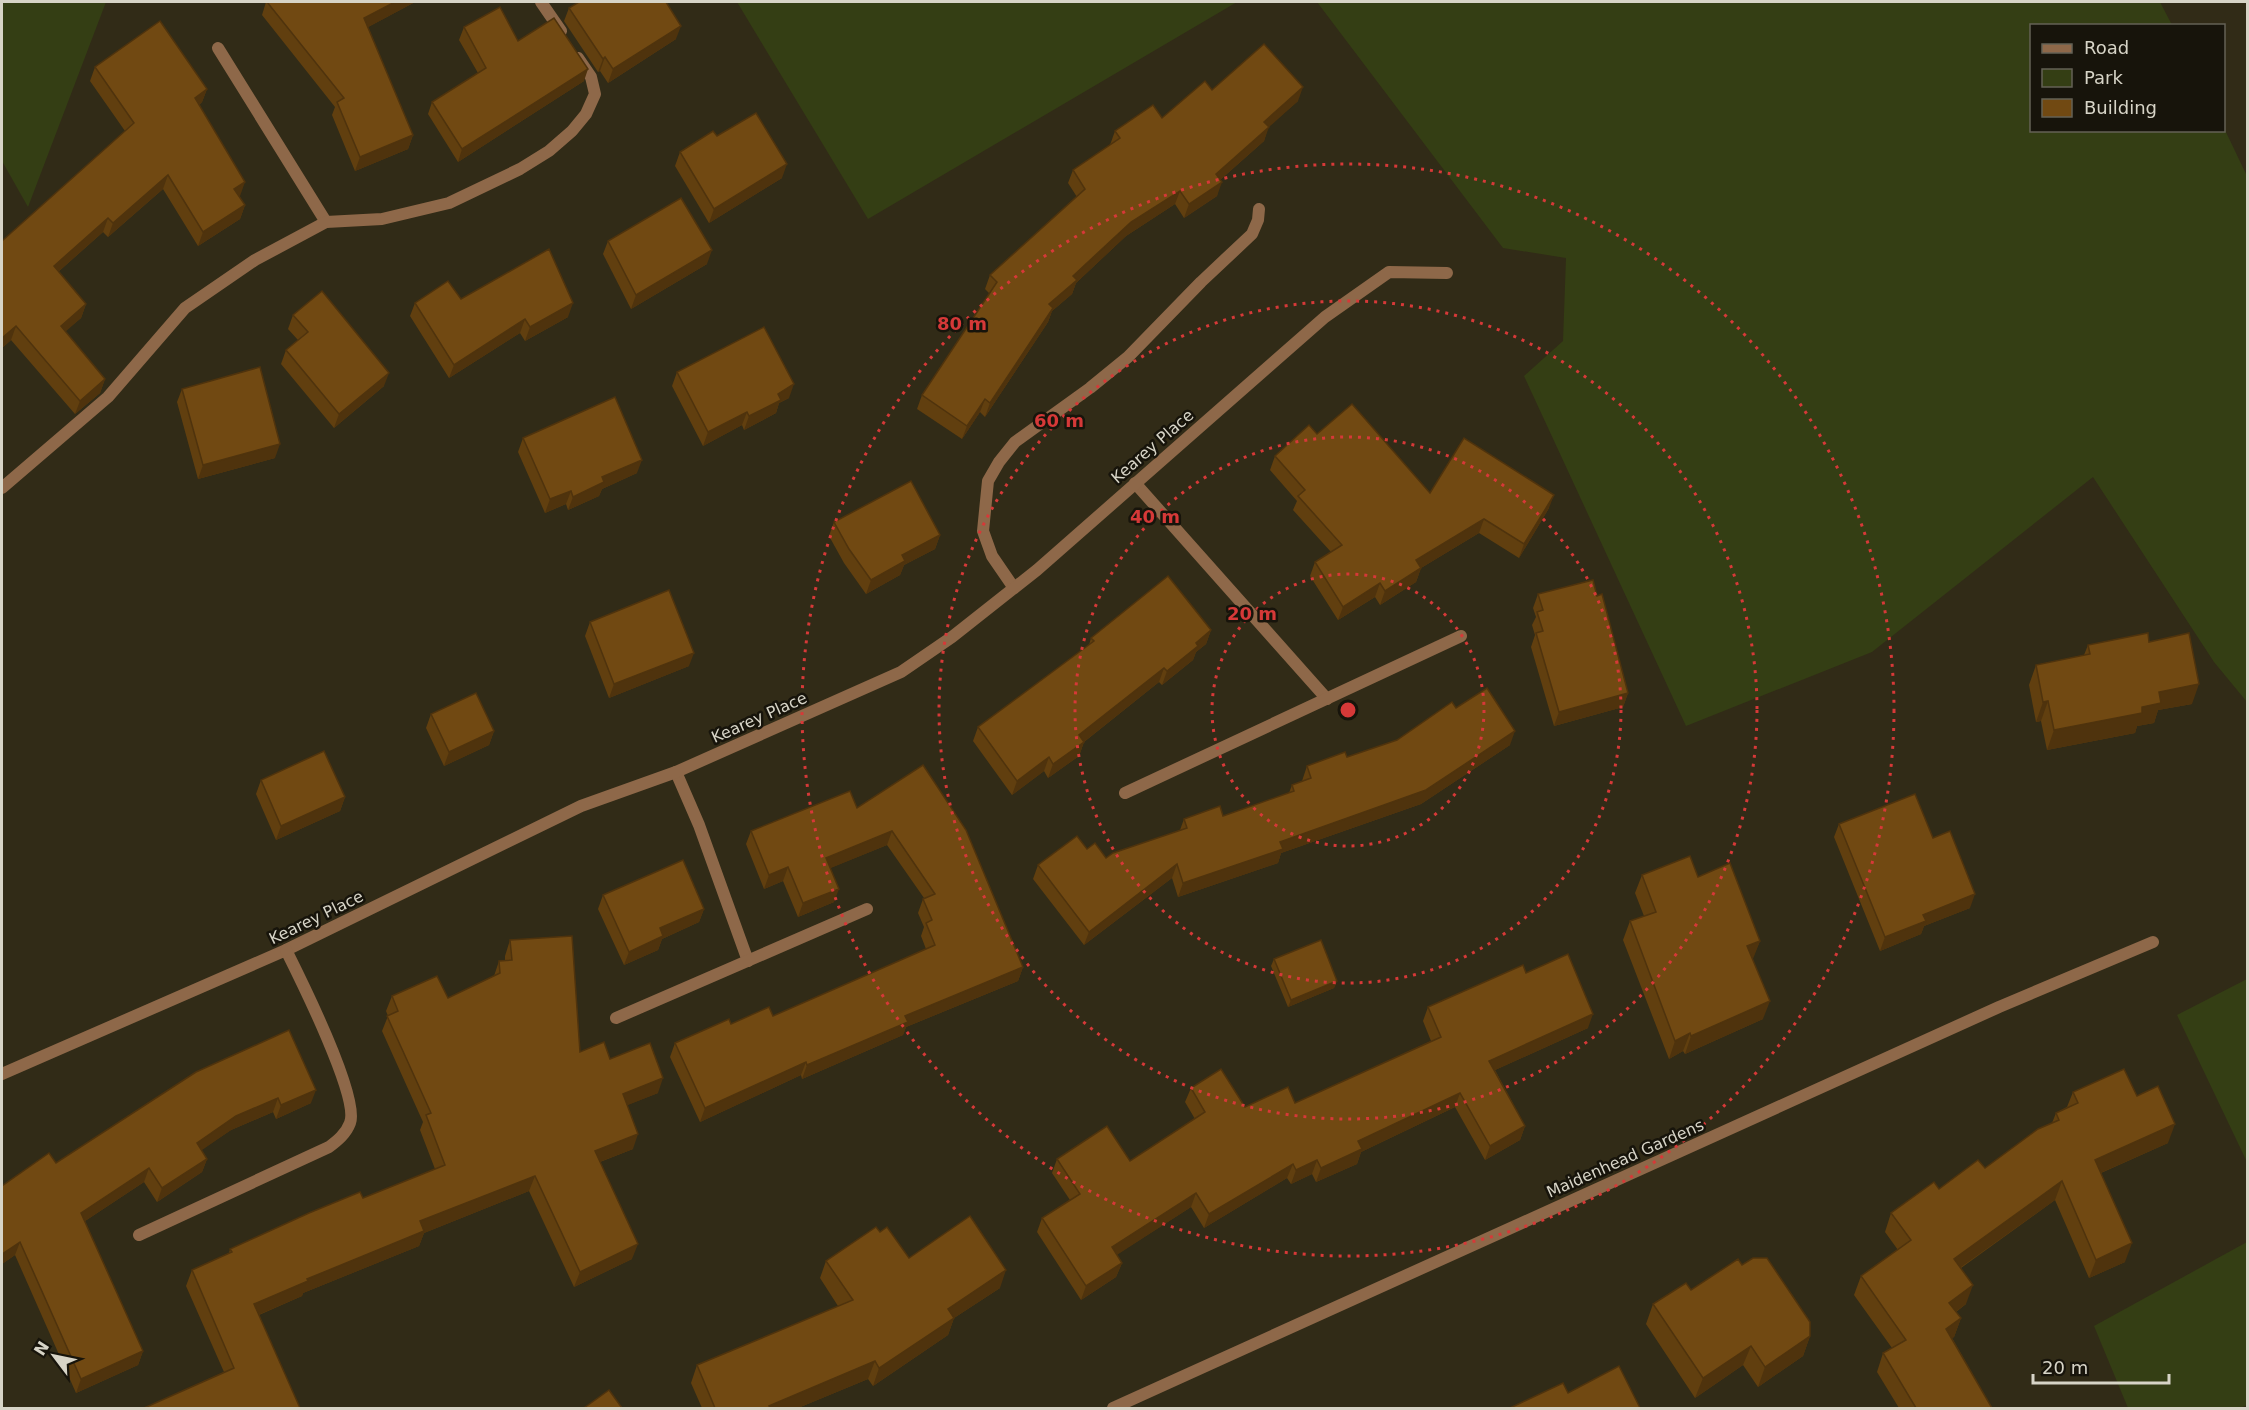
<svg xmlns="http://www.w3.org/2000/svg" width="2249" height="1410" viewBox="0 0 2249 1410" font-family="'DejaVu Sans',sans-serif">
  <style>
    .green { fill: #343e14 }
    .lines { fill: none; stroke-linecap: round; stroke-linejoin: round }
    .minor { stroke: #8e6849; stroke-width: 12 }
    .wall { fill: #613f0f }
    .shaded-wall { fill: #4f330d }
    .building { fill: #714912; stroke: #4f330d; stroke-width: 1.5 }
    .ring { fill: none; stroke: #d63938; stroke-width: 3; stroke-dasharray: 3 6 }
    .labels { text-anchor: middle; stroke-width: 5; stroke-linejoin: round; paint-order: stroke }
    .street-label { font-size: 16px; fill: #d7d4c7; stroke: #17140b }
    .centre { fill: #d63938; stroke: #17140b; stroke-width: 3 }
    .ring-label { font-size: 18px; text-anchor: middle; font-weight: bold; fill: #d63938; stroke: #17140b; stroke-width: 5; stroke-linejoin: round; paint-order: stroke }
  </style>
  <rect width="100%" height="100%" fill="#312b17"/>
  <g class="green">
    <polygon points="2,2 106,2 28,207 2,161"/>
    <polygon points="737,2 1237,2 868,219"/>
    <polygon points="1317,2 2160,2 2172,25 2032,26 2032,130 2224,130 2224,128 2247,176 2247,702 2214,662 2093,477 1872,652 1686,726 1524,376 1563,341 1566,258 1503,248"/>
    <polygon points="2247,979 2247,1162 2177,1015"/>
    <polygon points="2247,1242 2247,1405 2240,1408 2128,1408 2094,1326"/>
  </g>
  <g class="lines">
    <g class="minor">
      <polyline points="541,2 561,31"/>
      <polyline points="218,48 326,222"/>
      <polyline points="1135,483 1327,699"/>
      <polyline points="2,488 108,397 185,308 255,260 326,222 382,219 449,203 520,169 549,151 572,131 586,114 595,94 591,77 578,58"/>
      <polyline points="1014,588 992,556 983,531 988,481 999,462 1015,442 1090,388 1128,357 1201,282 1252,234 1258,220 1259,209"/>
      <polyline points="676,772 699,825 748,961"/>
      <polyline points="1125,793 1461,636"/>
      <polyline points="616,1018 867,909"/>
      <polyline points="2,1074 286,950 581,806 676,772 901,672 952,637 1037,570 1325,317 1389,272 1447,273"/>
      <path d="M 139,1235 L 329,1147 C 337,1141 346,1134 350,1123 C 360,1098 300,978 286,950"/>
      <polyline points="1113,1408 1999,1007 2153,942"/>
    </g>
  </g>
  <g class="wall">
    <polygon points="266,2 415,2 368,27 413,135 408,149 355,171 332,115 335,107 262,15"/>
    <polygon points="569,8 676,39 608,83 600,71 598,72 564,21"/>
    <polygon points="464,27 518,41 584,81 458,162 428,114 432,102 478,73 459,40"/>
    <polygon points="95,67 207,89 202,102 199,105 240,196 239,196 245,205 240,219 198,246 163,189 108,237 103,232 58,272 86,304 81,318 65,331 105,379 100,393 75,414 11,340 2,348 125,131 90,81"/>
    <polygon points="1212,90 1298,101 1268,127 1264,141 1220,180 1217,196 1184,218 1175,204 1126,236 1076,283 1072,294 1052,311 1048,322 985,417 980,412 962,439 917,409 922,395 990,294 985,289 990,275 1077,197 1068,183 1073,170 1110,145 1115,131 1162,118"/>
    <polygon points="717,136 782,178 709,223 675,166 680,152"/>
    <polygon points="608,241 707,264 631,309 603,254"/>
    <polygon points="415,303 568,317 525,341 520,333 449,378 410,316"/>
    <polygon points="293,315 384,386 334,428 281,364 286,350 298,340 288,329"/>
    <polygon points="677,372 789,398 779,403 776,413 744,430 742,425 703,446 672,386"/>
    <polygon points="182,389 275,458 198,479 177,402"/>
    <polygon points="1317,434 1430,493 1549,508 1519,558 1479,533 1421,568 1416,582 1380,605 1375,597 1338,620 1310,576 1315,562 1331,552 1293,510 1297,501 1270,470 1275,456"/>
    <polygon points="523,438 637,473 602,489 599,496 568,510 566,504 545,513 518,452"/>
    <polygon points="834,522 940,535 935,549 904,565 900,575 866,594 844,563 829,536"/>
    <polygon points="1538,594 1597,596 1628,693 1623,707 1554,726 1531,647 1535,635 1532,625 1536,617 1533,608"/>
    <polygon points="590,622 689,666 609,698 585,636"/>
    <polygon points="1211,630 1206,644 1196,652 1193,660 1162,685 1159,682 1084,742 1079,756 1048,778 1044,771 1012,795 973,741 978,727 1089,645 1091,638"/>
    <polygon points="2149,642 2192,704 2158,710 2154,723 2137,726 2135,733 2047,750 2041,721 2036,722 2029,685 2036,665 2084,655 2088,645"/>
    <polygon points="1456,708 1510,745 1421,804 1281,853 1278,863 1178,897 1172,878 1084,945 1033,879 1038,865 1087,849 1106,858 1180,830 1184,819 1223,816 1289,793 1292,785 1302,781 1307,766 1347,757 1397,740"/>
    <polygon points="431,714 494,731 489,745 444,766 426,728"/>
    <polygon points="923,765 1023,967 1018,981 906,1027 903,1035 802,1079 801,1075 700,1122 670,1057 675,1043 731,1024 773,1016 926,949 921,936 924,927 918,913 923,899 924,898 887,845 830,868 834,902 798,917 783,881 764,889 746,844 751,831 857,808"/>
    <polygon points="261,780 345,797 340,811 276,840 256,794"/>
    <polygon points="1839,824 1933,838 1970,908 1924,926 1921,934 1880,951 1834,837"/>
    <polygon points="1642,875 1698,877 1760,941 1752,959 1763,1019 1685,1054 1683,1051 1669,1059 1623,940 1630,921 1644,916 1635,893"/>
    <polygon points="603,895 704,909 699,922 662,939 658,950 624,965 598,909"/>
    <polygon points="510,940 580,1052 610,1059 658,1093 627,1105 633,1149 600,1162 632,1259 574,1287 529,1191 424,1233 419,1246 303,1293 302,1296 259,1315 300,1408 143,1408 144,1408 224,1372 186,1286 192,1270 229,1253 230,1249 363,1198 435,1169 420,1130 423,1122 382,1031 388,1016 386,1011 392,996 448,998 494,976 499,961 505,961 505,956"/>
    <polygon points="1274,959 1337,981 1334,988 1288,1007 1271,966"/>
    <polygon points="1526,973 1588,1028 1495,1070 1525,1126 1520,1140 1485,1160 1455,1107 1361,1152 1357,1164 1316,1182 1312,1174 1291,1184 1287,1178 1204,1228 1191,1207 1116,1255 1122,1263 1116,1277 1081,1300 1037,1232 1042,1218 1070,1200 1052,1173 1057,1159 1130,1161 1195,1119 1185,1102 1191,1088 1245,1107 1295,1103 1431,1041 1423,1021 1428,1007"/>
    <polygon points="196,1072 311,1103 276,1119 273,1112 231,1130 201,1150 207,1159 202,1172 157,1202 144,1182 85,1221 143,1351 138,1365 76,1393 15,1255 2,1264 2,1186 56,1163"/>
    <polygon points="2073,1092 2137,1096 2168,1143 2101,1173 2125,1262 2089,1278 2055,1200 1961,1268 1966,1304 1956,1312 1961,1318 1954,1337 1952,1338 1992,1408 1899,1408 1877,1372 1883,1353 1892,1348 1854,1295 1861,1276 1898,1250 1885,1232 1891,1213 1939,1189 1985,1168 2052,1123 2056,1113 2067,1107"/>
    <polygon points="880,1232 909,1258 1000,1288 954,1318 948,1335 873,1386 868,1379 798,1408 702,1408 691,1383 697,1365 838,1306 820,1278 826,1261"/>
    <polygon points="1742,1265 1810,1336 1803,1356 1758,1387 1743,1365 1695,1398 1646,1324 1653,1304 1691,1290"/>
  </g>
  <g class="shaded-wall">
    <polygon points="395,2 415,2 359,32 364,18"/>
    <polygon points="681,26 676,39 608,83 613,69"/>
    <polygon points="605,57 600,71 598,72 603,59"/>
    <polygon points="588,69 584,81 458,162 462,149"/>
    <polygon points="1303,87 1298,101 1259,136 1264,122"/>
    <polygon points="207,89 202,102 190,111 195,98"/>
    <polygon points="1269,127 1264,141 1211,188 1216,174"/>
    <polygon points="413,135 408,149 355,171 360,157"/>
    <polygon points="787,164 782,178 709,223 714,209"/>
    <polygon points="168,175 163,189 108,237 113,223"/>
    <polygon points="245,182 240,196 229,202 234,189"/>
    <polygon points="1222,182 1217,196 1184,218 1189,204"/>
    <polygon points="1180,191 1175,204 1126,236 1076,283 1072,294 1052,311 1048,322 985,417 990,403 1049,304 1073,276 1131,222"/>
    <polygon points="245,205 240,219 198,246 203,232"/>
    <polygon points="108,218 103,232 49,280 54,266"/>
    <polygon points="712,250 707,264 631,309 636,295"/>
    <polygon points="573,303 568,317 525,341 530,327"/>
    <polygon points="86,304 81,318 56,340 61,326"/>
    <polygon points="525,319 520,333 449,378 454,365"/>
    <polygon points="16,326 11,340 2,348 2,338"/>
    <polygon points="389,373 384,386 334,428 339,414"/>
    <polygon points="105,379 100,393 75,414 80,401"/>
    <polygon points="794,384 789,398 779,403 776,413 744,430 749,416 778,394"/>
    <polygon points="985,399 980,412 962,439 967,426"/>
    <polygon points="747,412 742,425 703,446 708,432"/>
    <polygon points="280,444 275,458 198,479 203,465"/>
    <polygon points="642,460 637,473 602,489 599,496 568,510 573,497 602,477"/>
    <polygon points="571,491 566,504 545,513 550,499"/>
    <polygon points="1554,495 1549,508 1519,558 1524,544"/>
    <polygon points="1484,519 1479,533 1411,574 1416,560"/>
    <polygon points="940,535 935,549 904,565 900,575 866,594 871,580 902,555"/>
    <polygon points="1421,568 1416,582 1380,605 1385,591"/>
    <polygon points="1380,583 1375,597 1338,620 1343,607"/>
    <polygon points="1211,630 1206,644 1196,652 1193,660 1162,685 1167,671 1196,643"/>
    <polygon points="694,653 689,666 609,698 614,684"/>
    <polygon points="1164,668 1159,682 1075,749 1084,742 1079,756 1048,778 1053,764 1079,735"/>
    <polygon points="2199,684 2192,704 2158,710 2154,723 2137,726 2135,733 2047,750 2054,730 2142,707 2159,692"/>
    <polygon points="1628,693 1623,707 1554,726 1559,712"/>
    <polygon points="2048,701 2041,721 2036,722 2043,702"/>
    <polygon points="494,731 489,745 444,766 449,752"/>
    <polygon points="1515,731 1510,745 1421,804 1281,853 1278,863 1178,897 1183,883 1280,842"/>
    <polygon points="1049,757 1044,771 1012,795 1017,781"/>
    <polygon points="345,797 340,811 276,840 281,826"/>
    <polygon points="892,831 887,845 821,872 826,858"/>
    <polygon points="1177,864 1172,878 1084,945 1089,932"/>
    <polygon points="788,867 783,881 764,889 769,875"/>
    <polygon points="839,889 834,902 798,917 803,903"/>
    <polygon points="1975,894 1970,908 1924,926 1921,934 1880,951 1885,937 1923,915"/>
    <polygon points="704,909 699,922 662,939 658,950 624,965 629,952 660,928"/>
    <polygon points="1760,941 1753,959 1740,964 1747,946"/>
    <polygon points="1023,967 1018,981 906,1027 903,1035 802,1079 807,1065 905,1016"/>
    <polygon points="1337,981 1334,988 1288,1007 1291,1000"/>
    <polygon points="1770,1001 1763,1019 1685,1054 1691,1036"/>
    <polygon points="1593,1014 1588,1028 1484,1075 1489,1061"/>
    <polygon points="1690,1033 1683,1051 1669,1059 1675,1041"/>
    <polygon points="806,1062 801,1075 700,1122 705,1108"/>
    <polygon points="663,1078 658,1093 618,1109 623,1094"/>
    <polygon points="316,1090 311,1103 276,1119 281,1105"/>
    <polygon points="1460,1093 1455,1107 1361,1152 1357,1164 1316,1182 1321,1168 1358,1141"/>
    <polygon points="278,1098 273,1112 231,1130 192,1157 197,1143 236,1116"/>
    <polygon points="2175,1124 2168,1143 2089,1178 2095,1160"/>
    <polygon points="1525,1126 1520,1140 1485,1160 1490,1146"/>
    <polygon points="638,1134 633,1149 589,1166 595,1151"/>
    <polygon points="207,1159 202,1172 157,1202 162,1188"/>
    <polygon points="1317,1160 1312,1174 1291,1184 1296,1170"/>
    <polygon points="1293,1164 1287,1178 1204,1228 1209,1214"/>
    <polygon points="149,1168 144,1182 76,1227 81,1213"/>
    <polygon points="535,1176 529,1191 424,1233 419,1246 303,1293 302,1296 249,1319 254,1304 307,1279 420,1221"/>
    <polygon points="2062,1181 2055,1200 1947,1277 1954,1259"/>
    <polygon points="1196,1193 1191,1207 1106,1262 1112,1247"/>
    <polygon points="20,1242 15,1255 2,1264 2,1254"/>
    <polygon points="2132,1243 2125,1262 2089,1278 2096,1260"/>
    <polygon points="638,1244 632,1259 574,1287 580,1272"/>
    <polygon points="1122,1263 1116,1277 1081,1300 1086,1286"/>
    <polygon points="1006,1270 1000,1288 954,1318 948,1335 873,1386 879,1368 948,1309"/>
    <polygon points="1973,1285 1966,1304 1942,1322 1949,1303"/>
    <polygon points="1961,1318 1954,1337 1939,1347 1946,1329"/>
    <polygon points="1810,1336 1803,1356 1758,1387 1765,1367"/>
    <polygon points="1751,1346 1743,1365 1695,1398 1703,1378"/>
    <polygon points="143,1351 138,1365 76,1393 81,1379"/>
    <polygon points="875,1361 868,1379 798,1408 768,1408 769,1406"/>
  </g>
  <g class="building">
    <polygon points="267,2 395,2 364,18 413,135 360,157 337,102 344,98"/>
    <polygon points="579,2 666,2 681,26 613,69 605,57 603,59 569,8"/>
    <polygon points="500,7 518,41 554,18 588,69 462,149 432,102 486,68 464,27"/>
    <polygon points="160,21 207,89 195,98 245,182 234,189 245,205 203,232 168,175 113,223 108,218 54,266 86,304 61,326 105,379 80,401 16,326 2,338 2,241 134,123 95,67"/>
    <polygon points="1264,44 1303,87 1264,122 1269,127 1216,174 1222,182 1189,204 1180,191 1131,222 1073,276 1077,280 1049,304 1053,308 990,403 985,399 967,426 922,395 997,282 990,275 1085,189 1073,170 1120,138 1115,131 1153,105 1162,118 1205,81 1212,90"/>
    <polygon points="756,113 787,164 714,209 680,152 713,131 717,136"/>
    <polygon points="681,198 712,250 636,295 608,241"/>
    <polygon points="549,249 573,303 530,327 525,319 454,365 415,303 448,281 461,299"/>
    <polygon points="322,291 389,373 339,414 286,350 308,332 293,315"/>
    <polygon points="764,327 794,384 778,394 781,400 749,416 747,412 708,432 677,372"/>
    <polygon points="260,367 280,444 203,465 182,389"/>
    <polygon points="615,397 642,460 602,477 604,482 573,497 571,491 550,499 523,438"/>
    <polygon points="1352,404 1430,493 1464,438 1554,495 1524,544 1484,519 1416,560 1421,568 1385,591 1380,583 1343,607 1315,562 1342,545 1298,496 1305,490 1275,456 1309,425 1317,434"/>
    <polygon points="911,481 940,535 902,555 905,561 871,580 849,549 834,522"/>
    <polygon points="1168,576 1211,630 1196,643 1198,646 1167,671 1164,668 1079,735 1084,742 1053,764 1049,757 1017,781 978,727 1094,641 1091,638"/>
    <polygon points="1593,580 1597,596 1602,594 1628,693 1559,712 1536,633 1543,631 1537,612 1543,610 1538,594"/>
    <polygon points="669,590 694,653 614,684 590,622"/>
    <polygon points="2148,633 2149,642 2189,633 2199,684 2159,692 2161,703 2142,707 2142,713 2054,730 2048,701 2043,702 2036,665 2090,654 2088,645"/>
    <polygon points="1487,688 1515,731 1426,790 1280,842 1283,849 1183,883 1177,864 1089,932 1038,865 1077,836 1087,849 1095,843 1106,858 1113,853 1187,828 1184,819 1220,806 1223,816 1294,791 1292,785 1311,778 1307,766 1345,752 1347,757 1397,740 1452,702 1456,708"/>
    <polygon points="476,693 494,731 449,752 431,714"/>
    <polygon points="324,751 345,797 281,826 261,780"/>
    <polygon points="923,765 966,830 1023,967 905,1016 908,1022 807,1065 806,1062 705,1108 675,1043 729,1019 731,1024 769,1007 773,1016 935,945 926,923 932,920 923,899 935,894 892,831 826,858 839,889 803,903 788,867 769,875 751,831 850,791 857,808"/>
    <polygon points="1915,794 1933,838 1950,831 1975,894 1923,915 1926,921 1885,937 1839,824"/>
    <polygon points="1690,856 1698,877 1730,863 1760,941 1747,946 1770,1001 1691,1036 1690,1033 1675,1041 1630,921 1656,912 1642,875"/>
    <polygon points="683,860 704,909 660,928 663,936 629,952 603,895"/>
    <polygon points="572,936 580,1052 604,1042 610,1059 650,1043 663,1078 623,1094 638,1134 595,1151 638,1244 580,1272 535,1176 420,1221 424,1231 307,1279 308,1281 254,1304 300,1408 144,1408 234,1368 192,1270 232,1252 230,1249 309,1213 360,1192 363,1198 445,1165 426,1115 431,1113 387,1016 398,1011 392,996 437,976 448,998 500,973 499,961 512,960 510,940"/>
    <polygon points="1321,940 1337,981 1291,1000 1274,959"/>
    <polygon points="1568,954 1593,1014 1489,1061 1525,1126 1490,1146 1460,1093 1358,1141 1362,1149 1321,1168 1317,1160 1296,1170 1293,1164 1209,1214 1196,1193 1112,1247 1122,1263 1086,1286 1042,1218 1080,1194 1057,1159 1107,1126 1130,1161 1205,1112 1191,1088 1221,1069 1245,1107 1288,1087 1295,1103 1441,1037 1428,1007 1523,965 1526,973"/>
    <polygon points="289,1030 316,1090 281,1105 278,1098 236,1116 197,1143 207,1159 162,1188 149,1168 81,1213 143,1351 81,1379 20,1242 2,1254 2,1186 49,1153 56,1163 196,1072"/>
    <polygon points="2124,1069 2137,1096 2158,1086 2175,1124 2095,1160 2132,1243 2096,1260 2062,1181 1954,1259 1973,1285 1949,1303 1961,1318 1946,1329 1992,1408 1916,1408 1883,1353 1906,1340 1861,1276 1911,1240 1891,1213 1934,1182 1939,1189 1978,1160 1985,1168 2038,1129 2059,1120 2056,1113 2078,1103 2073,1092"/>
    <polygon points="970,1216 1006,1270 948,1309 954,1318 879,1368 875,1361 769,1406 770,1408 715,1408 697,1365 853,1300 826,1261 876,1227 880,1232 887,1227 909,1258"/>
    <polygon points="1753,1258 1767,1258 1810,1322 1810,1336 1765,1367 1751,1346 1703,1378 1653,1304 1686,1283 1691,1290 1738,1259 1742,1265"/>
    <polygon points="1619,1366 1640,1408 1510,1408 1563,1383 1568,1393"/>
    <polygon points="609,1390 622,1408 584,1408"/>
  </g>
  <g class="ring">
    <circle cx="1348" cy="710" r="136"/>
    <circle cx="1348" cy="710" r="273"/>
    <circle cx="1348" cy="710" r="409"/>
    <circle cx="1348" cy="710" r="546"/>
  </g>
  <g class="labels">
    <g class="street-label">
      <text transform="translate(1152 446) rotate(-41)" y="6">Kearey Place</text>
      <text transform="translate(759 717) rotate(-24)" y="6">Kearey Place</text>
      <text transform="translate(316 917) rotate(-26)" y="6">Kearey Place</text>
      <text transform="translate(1625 1158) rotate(-24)" y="6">Maidenhead Gardens</text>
    </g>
  </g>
  <circle cx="1348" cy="710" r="9" class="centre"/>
  <g class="ring-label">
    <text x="962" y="330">80 m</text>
    <text x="1059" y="427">60 m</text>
    <text x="1155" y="523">40 m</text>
    <text x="1252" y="620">20 m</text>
  </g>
  <rect width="2249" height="1410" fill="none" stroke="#d7d4c7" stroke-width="6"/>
  <rect x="2030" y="24" width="195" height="108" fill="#17140b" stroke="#646156" stroke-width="1.5"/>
  <rect x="2042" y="44" width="30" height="9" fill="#8e6849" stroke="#646156" stroke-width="1.5"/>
  <text x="2084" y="54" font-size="18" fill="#d7d4c7">Road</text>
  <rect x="2042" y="69" width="30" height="18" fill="#343e14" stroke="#646156" stroke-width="1.5"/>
  <text x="2084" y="84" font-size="18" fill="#d7d4c7">Park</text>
  <rect x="2042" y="99" width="30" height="18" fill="#714912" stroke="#646156" stroke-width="1.5"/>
  <text x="2084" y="114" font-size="18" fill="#d7d4c7">Building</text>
  <g transform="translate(54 1356) rotate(302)" stroke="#17140b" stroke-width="4.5" paint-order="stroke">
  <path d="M0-4.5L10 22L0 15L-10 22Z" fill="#d7d4c7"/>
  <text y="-9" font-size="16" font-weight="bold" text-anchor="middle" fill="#d7d4c7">N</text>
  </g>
  <path d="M2033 1374v9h136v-9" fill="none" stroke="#d7d4c7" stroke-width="3"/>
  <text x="2042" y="1374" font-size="18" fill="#d7d4c7" stroke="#17140b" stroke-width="4.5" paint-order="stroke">20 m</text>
</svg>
